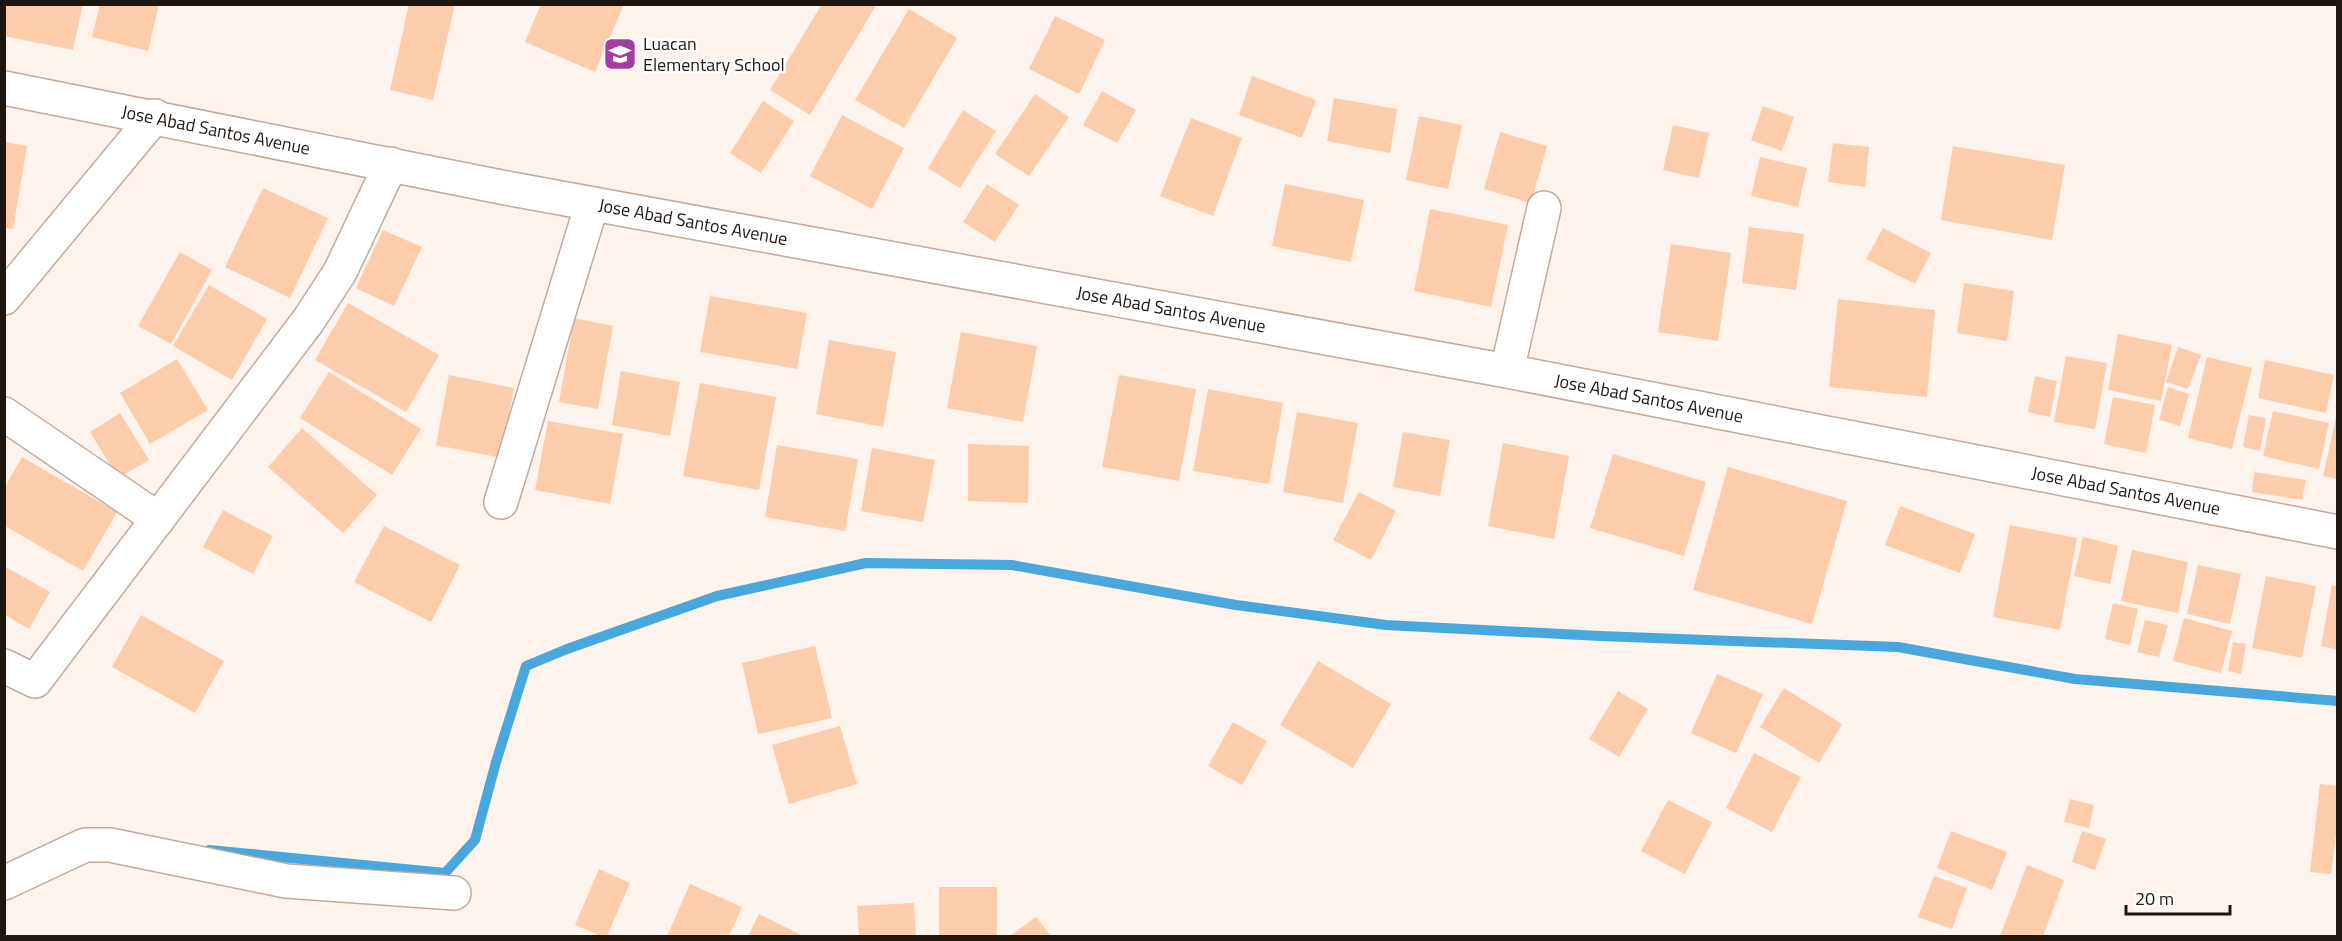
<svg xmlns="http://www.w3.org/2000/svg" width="2342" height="941" viewBox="0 0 2342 941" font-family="'Titillium Web',sans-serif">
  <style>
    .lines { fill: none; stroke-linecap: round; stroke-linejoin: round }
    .stream { stroke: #48a7dd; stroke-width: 10 }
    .building { fill: #fdcdab }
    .minor-casing { stroke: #c4aa9b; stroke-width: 36 }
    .trunk-casing { stroke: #c4aa9b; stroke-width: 36 }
    .minor { stroke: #fff; stroke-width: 33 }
    .trunk { stroke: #fff; stroke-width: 33 }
    .labels { text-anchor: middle; stroke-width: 5; stroke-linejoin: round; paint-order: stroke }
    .poi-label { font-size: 18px; fill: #1f1610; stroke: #fff; text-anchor: start }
    .street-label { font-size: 18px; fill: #1f1610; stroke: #fff }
  </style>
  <rect width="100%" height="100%" fill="#fef3ed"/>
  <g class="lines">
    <polyline class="stream" points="209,850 445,873 475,840 496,762 526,666 567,649 717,596 866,563 1012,565 1236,605 1386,625 1600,636 1898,647 2075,679 2338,701"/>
  </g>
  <g class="building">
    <polygon points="4,4 83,4 73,50 4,36"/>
    <polygon points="100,4 159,4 148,51 92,37"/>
    <polygon points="409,4 455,4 433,100 390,90"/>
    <polygon points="541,4 624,4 595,72 525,42"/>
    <polygon points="822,4 877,4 810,115 770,90"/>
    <polygon points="909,9 957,38 904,128 855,100"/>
    <polygon points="1055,16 1105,40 1079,94 1029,69"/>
    <polygon points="1252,76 1316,100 1302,138 1239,115"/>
    <polygon points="1102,91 1136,110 1117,143 1083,125"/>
    <polygon points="1035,94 1069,117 1029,176 995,154"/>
    <polygon points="1334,98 1397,109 1390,153 1327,141"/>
    <polygon points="763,101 794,121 761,173 730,153"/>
    <polygon points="1763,106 1794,117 1782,151 1751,140"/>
    <polygon points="963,110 996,131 960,188 928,168"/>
    <polygon points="842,115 904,148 872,209 810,176"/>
    <polygon points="1419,116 1462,125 1448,189 1406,180"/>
    <polygon points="1191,118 1242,138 1213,216 1160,196"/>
    <polygon points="1673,125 1709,133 1699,178 1663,170"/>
    <polygon points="1500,132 1547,146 1531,203 1484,189"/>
    <polygon points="5,142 27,146 13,229 5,228"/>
    <polygon points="1833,143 1869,147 1865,187 1828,182"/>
    <polygon points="1953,146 2065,165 2052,240 1941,220"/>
    <polygon points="1760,157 1807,168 1798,207 1751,196"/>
    <polygon points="987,184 1019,205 995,242 963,222"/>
    <polygon points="1285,184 1364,200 1351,262 1272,246"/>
    <polygon points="263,188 328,218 290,298 225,267"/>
    <polygon points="1430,209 1508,225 1491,307 1414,291"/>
    <polygon points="1749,227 1804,234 1796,290 1742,283"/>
    <polygon points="1883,228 1931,253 1915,284 1866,259"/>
    <polygon points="383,230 422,247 394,306 356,288"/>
    <polygon points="1671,244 1731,253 1718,341 1658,332"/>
    <polygon points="180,252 212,270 171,344 138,326"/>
    <polygon points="1964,283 2014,291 2007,341 1957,333"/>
    <polygon points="209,285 267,319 232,380 173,346"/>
    <polygon points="710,296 807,313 797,369 700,352"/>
    <polygon points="1838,299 1935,310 1927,397 1829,387"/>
    <polygon points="348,303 439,355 406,412 315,360"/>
    <polygon points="574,318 613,326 598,409 559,402"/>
    <polygon points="961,332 1037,346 1023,422 947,408"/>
    <polygon points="2118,334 2172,345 2161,401 2108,390"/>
    <polygon points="829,340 896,352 883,427 816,414"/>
    <polygon points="2178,347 2201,355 2188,389 2166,382"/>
    <polygon points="2066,356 2107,363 2095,429 2054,422"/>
    <polygon points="2207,357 2252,368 2232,449 2188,438"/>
    <polygon points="177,359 208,410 150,444 120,393"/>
    <polygon points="2265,360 2334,375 2326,413 2258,398"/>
    <polygon points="621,371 680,382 670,436 612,425"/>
    <polygon points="329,372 421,429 392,475 300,418"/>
    <polygon points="449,375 514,388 502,458 436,445"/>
    <polygon points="1119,375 1196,389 1179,481 1102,467"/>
    <polygon points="2035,376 2057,381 2050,417 2028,412"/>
    <polygon points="700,383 776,397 759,490 683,476"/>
    <polygon points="2168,387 2189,394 2180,426 2159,420"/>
    <polygon points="1208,389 1283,403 1269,484 1193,471"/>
    <polygon points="2113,397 2155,405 2146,453 2104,444"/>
    <polygon points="2273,411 2329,423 2319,469 2263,456"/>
    <polygon points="1297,412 1358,423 1343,503 1283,492"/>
    <polygon points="120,413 149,460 118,478 90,432"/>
    <polygon points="2337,413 2338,413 2338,479 2323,476"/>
    <polygon points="2249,415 2266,418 2260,451 2243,447"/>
    <polygon points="548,421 623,434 610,504 535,490"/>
    <polygon points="302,428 377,495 343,533 268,467"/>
    <polygon points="1403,432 1450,440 1440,496 1393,487"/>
    <polygon points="1503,443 1569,456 1554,539 1488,526"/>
    <polygon points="968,444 1029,446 1028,503 968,501"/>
    <polygon points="777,445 858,459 845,531 765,517"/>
    <polygon points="872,448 935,460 923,522 861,511"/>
    <polygon points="1613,454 1706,482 1684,556 1590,528"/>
    <polygon points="22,457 117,512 83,571 5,526 5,487"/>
    <polygon points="1728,467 1847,501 1812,624 1693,590"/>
    <polygon points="2254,472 2306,480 2302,500 2252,492"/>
    <polygon points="1359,492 1396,511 1371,560 1333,540"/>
    <polygon points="1900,506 1975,534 1960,573 1885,545"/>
    <polygon points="223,510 273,536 253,574 203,547"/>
    <polygon points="2010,525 2077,538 2060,630 1993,617"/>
    <polygon points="384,526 460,565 431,622 354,582"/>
    <polygon points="2083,537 2118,546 2110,584 2074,576"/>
    <polygon points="2132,550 2188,562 2178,613 2121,601"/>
    <polygon points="2198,565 2241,574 2230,624 2187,614"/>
    <polygon points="4,566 50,592 29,629 4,614"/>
    <polygon points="2266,576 2316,586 2302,658 2252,648"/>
    <polygon points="2332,585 2338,587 2338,650 2321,646"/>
    <polygon points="2113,603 2138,609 2130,645 2105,639"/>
    <polygon points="141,615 224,661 195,713 112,667"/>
    <polygon points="2184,618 2232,631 2221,673 2173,661"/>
    <polygon points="2145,620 2168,625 2159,657 2137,652"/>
    <polygon points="2233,642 2246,644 2241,674 2228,671"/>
    <polygon points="815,646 832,718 758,734 742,663"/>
    <polygon points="1318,661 1391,704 1353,768 1280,725"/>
    <polygon points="1717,674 1763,694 1736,753 1691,733"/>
    <polygon points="1784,688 1842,724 1819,763 1760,727"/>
    <polygon points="1618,691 1648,709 1619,757 1589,739"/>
    <polygon points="1233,722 1267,741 1242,785 1208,766"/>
    <polygon points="840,726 857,784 789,804 772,745"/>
    <polygon points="1754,753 1801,777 1772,832 1726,808"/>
    <polygon points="2320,784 2338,786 2338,819 2331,874 2310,872"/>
    <polygon points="2070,799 2094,805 2089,828 2064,822"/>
    <polygon points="1668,800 1712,822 1685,874 1641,851"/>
    <polygon points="1951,831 2007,852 1992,890 1937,868"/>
    <polygon points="2082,831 2106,839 2095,870 2072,862"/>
    <polygon points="2027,865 2064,880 2043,936 2000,936"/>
    <polygon points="599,869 630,883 607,936 601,936 575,925"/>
    <polygon points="1934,876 1967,888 1952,929 1918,917"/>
    <polygon points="690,884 742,907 729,936 667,936"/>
    <rect x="939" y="887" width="58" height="49"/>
    <polygon points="914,903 916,936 859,936 857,906"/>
    <polygon points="759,914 803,936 748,936"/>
    <polygon points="1036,917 1051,936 1010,936"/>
  </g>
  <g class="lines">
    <g class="minor-casing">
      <g id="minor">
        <polyline points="4,298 155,116"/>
        <polyline points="1507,371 1544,208"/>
        <polyline points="4,414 158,519"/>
        <polyline points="501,502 592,204"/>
        <polyline points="4,666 35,681 308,321 340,272 391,164"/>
        <polyline points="4,883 85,845 110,845 286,881 454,893"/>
      </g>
    </g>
    <g class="trunk-casing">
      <g id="trunk">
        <path id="s1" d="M 4,88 L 506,188 L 1507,371 L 2338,532"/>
      </g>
    </g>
    <use href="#minor" class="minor"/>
    <use href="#trunk" class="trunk"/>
  </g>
  <defs>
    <g id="school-square" transform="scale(1.725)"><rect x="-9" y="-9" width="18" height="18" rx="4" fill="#a43da0" stroke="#fff"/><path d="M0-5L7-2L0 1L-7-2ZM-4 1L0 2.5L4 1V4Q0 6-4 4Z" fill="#fff"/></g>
  </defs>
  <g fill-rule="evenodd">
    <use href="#school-square" x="620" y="54"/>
  </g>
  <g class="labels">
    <g class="poi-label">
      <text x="643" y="50">Luacan<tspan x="643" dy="21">Elementary School</tspan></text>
    </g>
    <g class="street-label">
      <text dy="6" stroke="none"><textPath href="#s1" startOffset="216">Jose Abad Santos Avenue</textPath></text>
      <text dy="6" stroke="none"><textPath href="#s1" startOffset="702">Jose Abad Santos Avenue</textPath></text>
      <text dy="6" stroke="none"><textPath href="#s1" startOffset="1188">Jose Abad Santos Avenue</textPath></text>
      <text dy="6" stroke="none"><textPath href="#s1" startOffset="1674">Jose Abad Santos Avenue</textPath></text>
      <text dy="6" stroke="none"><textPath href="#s1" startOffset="2160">Jose Abad Santos Avenue</textPath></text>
    </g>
  </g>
  <rect width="2342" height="941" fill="none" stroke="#1f1610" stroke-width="12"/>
  <path d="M2126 905v9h104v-9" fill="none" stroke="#1f1610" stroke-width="3"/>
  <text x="2135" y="905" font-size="18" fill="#1f1610" stroke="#ffffff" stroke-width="4.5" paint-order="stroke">20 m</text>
</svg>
